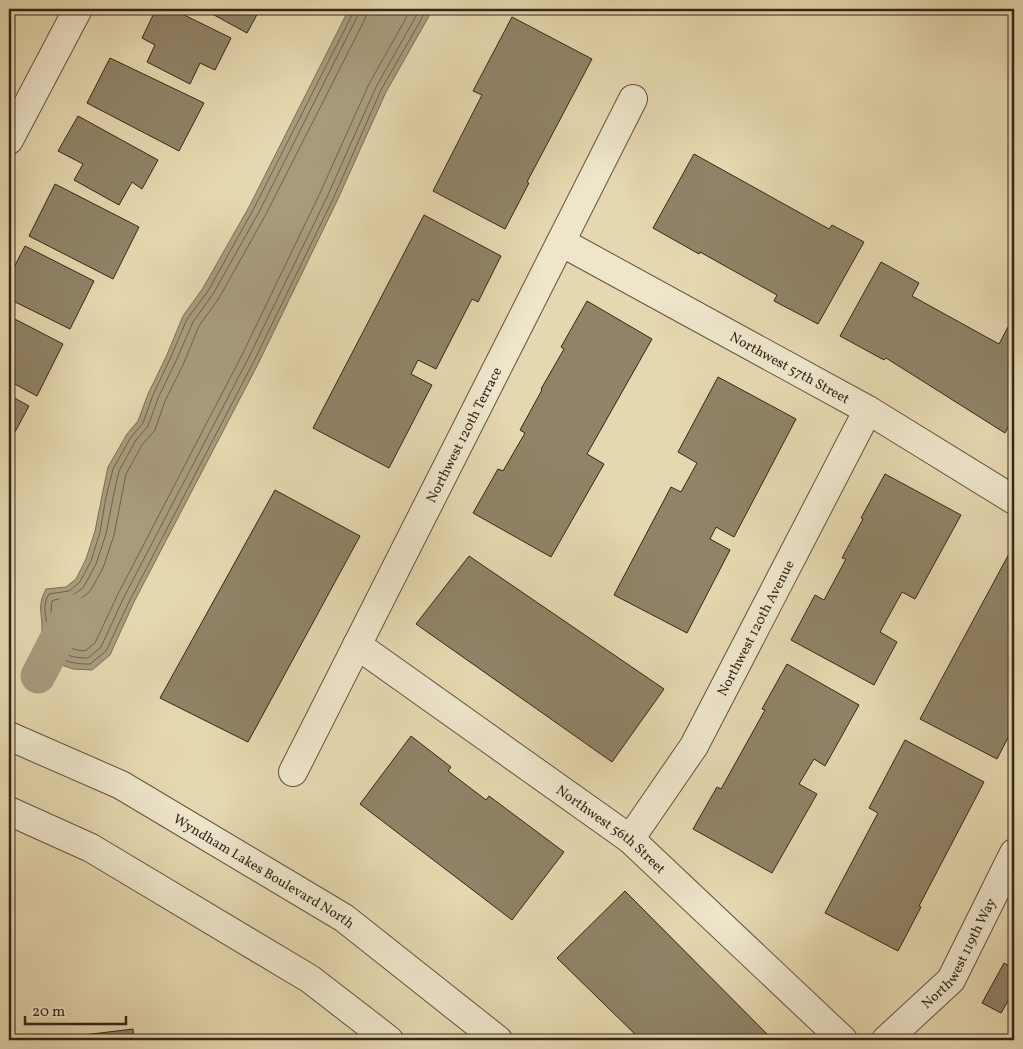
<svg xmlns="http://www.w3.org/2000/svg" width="1023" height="1049" viewBox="0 0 1023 1049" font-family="Vollkorn,serif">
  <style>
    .water { fill: #a89b7c; stroke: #796d54 }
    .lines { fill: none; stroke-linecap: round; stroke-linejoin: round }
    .shore { stroke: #6e614a; stroke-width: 1 }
    .canal { stroke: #a89b7c; stroke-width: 35 }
    .building { fill: #908367; stroke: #332718 }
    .minor-casing { stroke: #60533e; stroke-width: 30 }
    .minor { stroke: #eee5cb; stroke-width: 28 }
    .labels { text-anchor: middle; stroke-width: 4; stroke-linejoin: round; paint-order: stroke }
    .street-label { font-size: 14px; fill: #332718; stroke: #eee5cb }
  </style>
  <rect width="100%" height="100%" fill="#e5d7af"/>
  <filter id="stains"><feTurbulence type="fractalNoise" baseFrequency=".004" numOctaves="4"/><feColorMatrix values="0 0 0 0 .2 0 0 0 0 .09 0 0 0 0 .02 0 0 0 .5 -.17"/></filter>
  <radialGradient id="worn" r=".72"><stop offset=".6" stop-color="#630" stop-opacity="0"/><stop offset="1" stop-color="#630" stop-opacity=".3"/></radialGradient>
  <path class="water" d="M 349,9 L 433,9 L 386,92 L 337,201 L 258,364 L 134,602 L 110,655 L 92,670 L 73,669 L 59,664 L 40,649 C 41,642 42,635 42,628 C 42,612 37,606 46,589 L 66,587 L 76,579 L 86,559 L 95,531 L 102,496 L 108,467 L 127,434 L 138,421 L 148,394 L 166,357 L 183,316 L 203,288 L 249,207 Z"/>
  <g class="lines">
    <g class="shore">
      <path d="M 353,9 L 353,13 L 253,210 L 208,291 L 187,319 L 170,359 L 153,395 L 143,423 L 131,437 L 113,469 L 106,497 L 100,532 L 91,561 L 80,582 L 69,591 L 49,594 C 42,604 46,615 47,626 C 47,632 46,639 46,646 C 61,661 69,664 90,664 L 106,651 L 130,600 L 254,361 L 333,199 L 381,90 L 427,9"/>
      <path d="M 360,9 L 358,15 L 259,212 L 213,294 L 193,322 L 176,361 L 158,398 L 148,426 L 136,440 L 119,471 L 113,498 L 106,534 L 96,564 L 83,588 L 70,597 L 54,600 L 52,601 L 51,613 L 53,626 L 52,643 C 63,655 71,658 88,658 L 101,647 L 124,597 L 248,359 L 327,197 L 376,87 L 420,9"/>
      <path d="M 367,9 L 365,19 L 265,216 L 219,298 L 199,326 L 183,365 L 165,401 L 155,430 L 142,445 L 126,474 L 114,535 L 103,568 L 92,588 L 88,593 L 74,604 L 59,608 L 61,626 L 60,640 C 67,648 74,650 85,651 L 95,643 L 118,594 L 242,355 L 320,193 L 369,84 L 411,9"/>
    </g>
    <polyline class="canal" points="38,676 71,612"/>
  </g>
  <g class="building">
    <polygon points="156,9 172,9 231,38 215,70 200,63 190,84 147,62 155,45 142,38"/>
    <polygon points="203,9 260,9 247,33"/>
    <polygon points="512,17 592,59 527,182 529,183 505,229 433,191 482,95 473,91"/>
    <polygon points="110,58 204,103 179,151 87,103"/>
    <polygon points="78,116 158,160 142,189 132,182 119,205 74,180 83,164 58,151"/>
    <polygon points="694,154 829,229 832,225 864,242 818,324 774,301 777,295 700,252 699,254 653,228"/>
    <polygon points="55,184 139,227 113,279 29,236"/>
    <polygon points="424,215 501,256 478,302 472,299 436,369 418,360 411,374 432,385 389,468 313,428"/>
    <polygon points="25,246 94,281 70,329 9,299 9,277"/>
    <polygon points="881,262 919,283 912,296 999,344 1008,327 1014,331 1014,416 1005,433 886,358 884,360 840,336"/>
    <polygon points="587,301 652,339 587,454 604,464 551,557 473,513 498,469 503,471 525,433 520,430 542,390 541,389 564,349 561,347"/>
    <polygon points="9,316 63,344 37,396 9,381"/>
    <polygon points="718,377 796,419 734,537 716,527 710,539 730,550 687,633 614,595 671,487 681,492 697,463 678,452"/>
    <polygon points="9,395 29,406 9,443"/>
    <polygon points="885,474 961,515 915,599 902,592 880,632 897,642 874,685 791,640 815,595 824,600 846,559 842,558 863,519 861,518"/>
    <polygon points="275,490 360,536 248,742 160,698"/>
    <polygon points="1010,552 1014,554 1014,726 997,759 920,719"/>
    <polygon points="469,556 664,689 612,762 416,624"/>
    <polygon points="787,664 859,705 825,766 814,759 799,784 817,794 772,873 693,829 717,787 721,789 765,710 762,709"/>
    <polygon points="411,736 451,767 448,771 486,800 489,796 564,852 512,920 360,804"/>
    <polygon points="905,740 984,782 919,906 921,907 898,951 825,913 878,813 869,808"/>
    <polygon points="625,891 773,1040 641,1040 557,958"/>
    <polygon points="1014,956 1014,1004 1008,1001 1001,1013 982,1003 1004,963 1009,966"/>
    <polygon points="133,1029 134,1040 67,1040 67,1037"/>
  </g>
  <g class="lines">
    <g class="minor-casing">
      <g id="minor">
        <polyline points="9,140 78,9"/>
        <path id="s1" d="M 561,242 L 868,410 L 1014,500"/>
        <path id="s2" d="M 357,645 L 630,839 L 843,1040"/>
        <path id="s3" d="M 9,736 L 121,785 L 344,918 L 498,1040"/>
        <path id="s4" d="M 293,772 L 633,99"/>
        <polyline points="9,811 91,848 310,979 389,1040"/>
        <path id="s5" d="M 630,839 L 694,746 L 868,410"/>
        <path id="s6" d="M 886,1040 L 951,980 L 1014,853"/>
      </g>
    </g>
    <use href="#minor" class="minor"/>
  </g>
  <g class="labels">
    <g class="street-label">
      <text dy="5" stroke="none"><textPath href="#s1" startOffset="261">Northwest 57th Street</textPath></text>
      <text dy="5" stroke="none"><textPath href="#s4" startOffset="378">Northwest 120th Terrace</textPath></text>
      <text dy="5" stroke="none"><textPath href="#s5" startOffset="246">Northwest 120th Avenue</textPath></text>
      <text dy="5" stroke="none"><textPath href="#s2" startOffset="314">Northwest 56th Street</textPath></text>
      <text dy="5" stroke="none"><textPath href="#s3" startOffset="289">Wyndham Lakes Boulevard North</textPath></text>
      <text dy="5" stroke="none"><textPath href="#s6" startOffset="115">Northwest 119th Way</textPath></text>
    </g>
  </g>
  <rect width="1023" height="1049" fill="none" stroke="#e5d7af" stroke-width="30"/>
  <rect x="10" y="10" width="1003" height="1029" fill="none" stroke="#332718" stroke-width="2.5"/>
  <rect x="15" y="15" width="993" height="1019" fill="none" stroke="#332718"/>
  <path d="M25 1016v8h101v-8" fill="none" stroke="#332718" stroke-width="2.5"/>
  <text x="32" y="1016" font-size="15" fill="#332718" stroke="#eee5cb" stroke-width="4" paint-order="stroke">20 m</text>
  <rect width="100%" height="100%" filter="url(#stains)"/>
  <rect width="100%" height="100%" fill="url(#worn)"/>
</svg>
